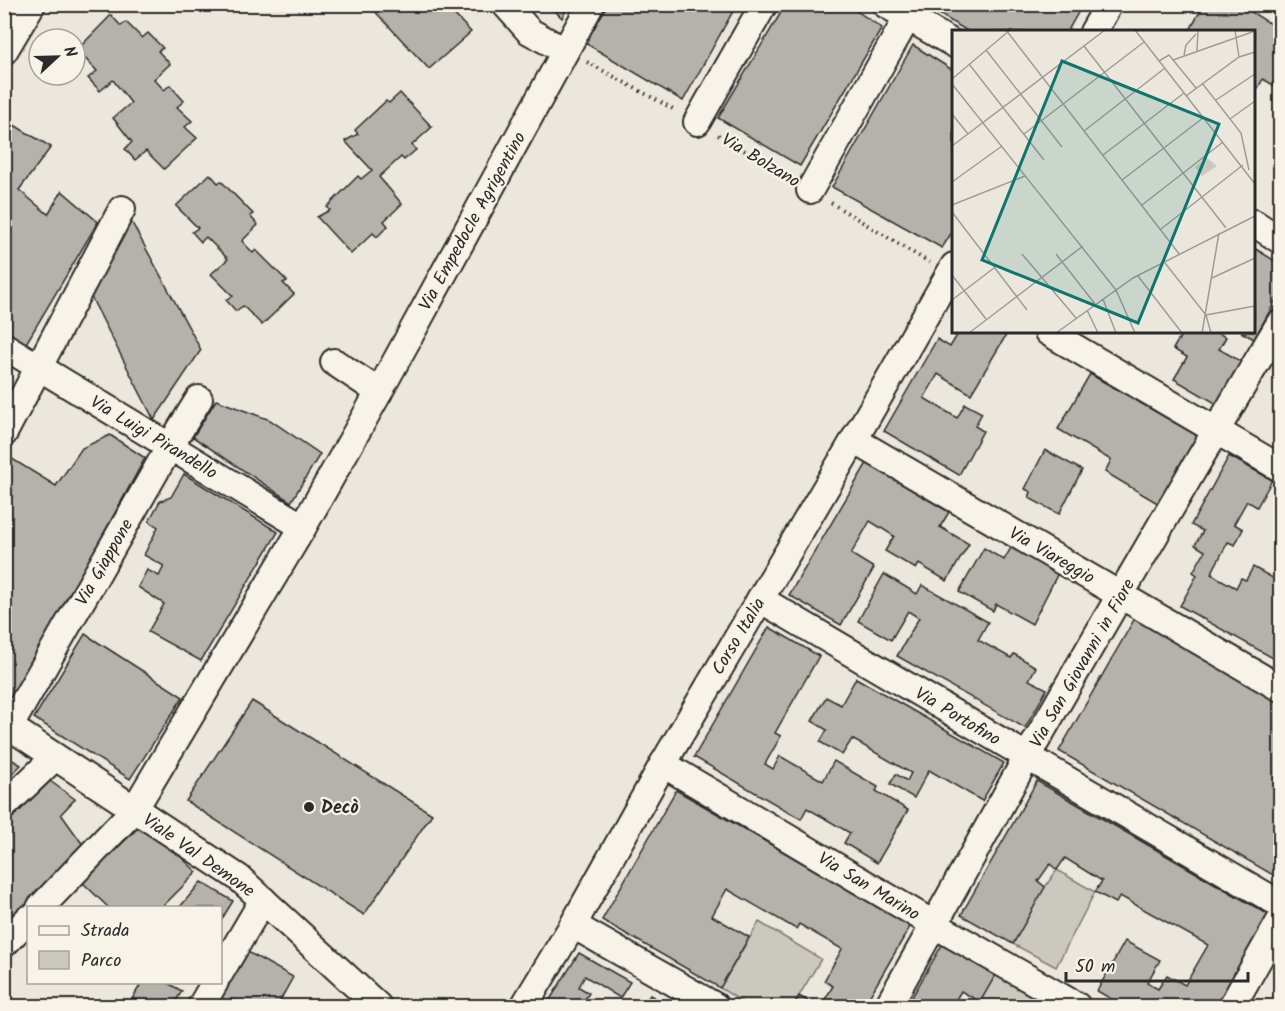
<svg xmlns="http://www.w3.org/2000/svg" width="1285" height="1011" viewBox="0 0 1285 1011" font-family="Kalam,sans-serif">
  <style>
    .green { fill: #cbc8bf; stroke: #7b7a75; stroke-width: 1.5 }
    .building { fill: #b5b2ab; stroke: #2b2b2b; stroke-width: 1.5 }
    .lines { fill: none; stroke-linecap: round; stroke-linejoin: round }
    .minor-casing { stroke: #2b2b2b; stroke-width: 30 }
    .path { stroke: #2b2b2b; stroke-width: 4; stroke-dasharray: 1.5 4.5; stroke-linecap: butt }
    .minor { stroke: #f7f3e8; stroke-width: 26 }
    .poi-dot { fill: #2b2b2b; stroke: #f7f3e8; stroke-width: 2 }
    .labels { text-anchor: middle; stroke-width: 4.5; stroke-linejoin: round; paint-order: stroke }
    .street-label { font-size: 18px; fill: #2b2b2b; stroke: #f7f3e8 }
    .poi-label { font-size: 18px; font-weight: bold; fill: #2b2b2b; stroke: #f7f3e8; text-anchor: start }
    .inset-road { fill: none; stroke: #9e9c96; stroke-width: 1.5 }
    .view { fill: #0f766e; fill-opacity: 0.15; stroke: #0f766e; stroke-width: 3 }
    .inset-edge { fill: none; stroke: #2b2b2b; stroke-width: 3 }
  </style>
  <rect width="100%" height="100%" fill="#ebe7dd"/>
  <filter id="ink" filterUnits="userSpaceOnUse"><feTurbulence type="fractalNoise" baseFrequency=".0167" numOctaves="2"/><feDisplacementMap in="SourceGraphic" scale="12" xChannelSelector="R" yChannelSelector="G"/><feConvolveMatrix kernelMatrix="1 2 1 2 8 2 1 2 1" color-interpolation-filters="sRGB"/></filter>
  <g filter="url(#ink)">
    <g class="green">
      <polygon points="1057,870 1095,892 1056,967 1013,944 1045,887"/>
      <polygon points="759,922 821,959 793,1006 749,1006 720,988"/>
      <polygon points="996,974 1051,1006 977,1006"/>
    </g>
    <g class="building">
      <polygon points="368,4 451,4 447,7 471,32 429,69"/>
      <polygon points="548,4 569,4 562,18"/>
      <polygon points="608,4 737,4 683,101 585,43"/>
      <polygon points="786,4 846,4 882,28 800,166 718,118"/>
      <polygon points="932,4 1083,4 1067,32 969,32 929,8"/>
      <polygon points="1204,4 1239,4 1280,30 1280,89 1263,79 1254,95 1254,32 1189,32"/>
      <polygon points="111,15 121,26 126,22 142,38 148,33 163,48 158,51 170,64 154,79 164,90 170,85 184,101 177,107 192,121 185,127 197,138 164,169 146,151 135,160 125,149 132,142 113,118 131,103 113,80 100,91 88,78 97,71 77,50"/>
      <polygon points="913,45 954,71 954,229 942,248 832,187"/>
      <polygon points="400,93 432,127 412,145 416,150 404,160 401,157 379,177 402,204 384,221 388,226 377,237 373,233 351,254 317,217 330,210 327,207 358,176 361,179 372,170 345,141 358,134 355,130 386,101 389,103"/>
      <polygon points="4,119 51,147 19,190 48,214 62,191 98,222 24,347 4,334"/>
      <polygon points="210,174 218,183 221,181 253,214 250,216 258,225 242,241 253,253 256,250 287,281 283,283 294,294 262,325 243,306 236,311 226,300 233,296 211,274 228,259 206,237 201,242 192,232 198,228 176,206"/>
      <polygon points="131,221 201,350 154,420 89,293"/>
      <polygon points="1254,248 1280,264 1280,293 1254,339 1241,332 1254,332"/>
      <polygon points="959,332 1008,332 971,394 938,374 924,398 957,418 965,404 982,413 975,426 983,431 959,475 884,431 937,339 950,347"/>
      <polygon points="1183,332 1216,332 1226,337 1219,349 1242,362 1217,404 1174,379 1187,357 1173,349"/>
      <polygon points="1090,374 1198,436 1159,504 1105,472 1111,460 1058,429"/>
      <polygon points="216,400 270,420 320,454 291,502 193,437"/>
      <polygon points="110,435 145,458 11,703 4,699 4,464 9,457 56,486 82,448"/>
      <polygon points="1045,450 1082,470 1059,514 1029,498 1031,492 1025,489"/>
      <polygon points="1229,456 1272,480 1257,507 1247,501 1234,524 1243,529 1235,545 1228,542 1211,574 1236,588 1241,578 1246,580 1253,567 1280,582 1275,590 1280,593 1280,662 1180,606 1197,575 1193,572 1205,551 1195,545 1203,531 1191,525"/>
      <polygon points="867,463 949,512 940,527 969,544 947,581 919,564 916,569 885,551 894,536 870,521 851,554 874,568 841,625 789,595"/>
      <polygon points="184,474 278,532 201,661 148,632 164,604 138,587 147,570 159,576 164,566 144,555 158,527 149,521 160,501 171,497"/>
      <polygon points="1012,546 1058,573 1032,624 996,604 993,611 959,592 984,548 1004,560"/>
      <polygon points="884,574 917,594 922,585 988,622 978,640 1011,658 1014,654 1036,667 1029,680 1047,689 1025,728 897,656 919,618 908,611 891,640 858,621"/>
      <polygon points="1135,618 1280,703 1280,879 1059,751"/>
      <polygon points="769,627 819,656 775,733 781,736 765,764 773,769 780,756 823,781 834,761 878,787 876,791 908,810 877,863 844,843 850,833 807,808 801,819 694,757"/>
      <polygon points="85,634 183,697 130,779 34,718"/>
      <polygon points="856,678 1004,763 982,801 929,770 914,798 890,784 896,774 907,781 911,773 852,739 842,755 820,742 827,730 812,721 826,697 841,705"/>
      <polygon points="252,701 432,814 364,915 186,801"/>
      <polygon points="4,755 21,765 4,782"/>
      <polygon points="50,781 75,799 61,814 86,849 20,920 4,906 4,826"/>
      <polygon points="1037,781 1271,916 1220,1006 1124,1006 1097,991 1125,941 1160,960 1147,983 1158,989 1167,975 1185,985 1208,945 1120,896 1116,903 1095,892 1102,881 1065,858 1057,870 1050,864 1038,881 1045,887 1013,944 961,915"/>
      <polygon points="676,790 911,925 864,1006 821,1006 833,986 824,981 842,949 799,924 796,929 727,889 712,916 749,937 720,988 602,920"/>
      <polygon points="139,827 169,846 197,872 161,908 109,908 82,882"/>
      <polygon points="201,882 233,901 220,922 220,908 179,908"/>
      <polygon points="942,945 996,974 980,1002 961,991 952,1006 907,1006"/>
      <polygon points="246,951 293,977 277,1006 214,1006"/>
      <polygon points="579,953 630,982 620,998 585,976 579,987 589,993 581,1006 546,1006"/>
      <polygon points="142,982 166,982 182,991 173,1006 128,1006"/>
      <polygon points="650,995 668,1006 643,1006"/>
      <polygon points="799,996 816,1006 793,1006"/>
    </g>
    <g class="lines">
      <g class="minor-casing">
        <g id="minor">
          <polyline points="505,4 529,31 565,51"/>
          <polyline points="885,4 954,44"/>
          <polyline points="1093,32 1109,4"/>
          <polyline points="4,51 32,4"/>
          <polyline points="697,122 764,4"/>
          <polyline points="810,190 915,4"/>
          <polyline points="1254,223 1280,240"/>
          <polyline points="1048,332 1280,468"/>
          <polyline points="4,346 303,527"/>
          <polyline points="334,362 379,392"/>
          <polyline points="4,433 122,209"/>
          <polyline points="854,440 1280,688"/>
          <polyline points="760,599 1028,757 1280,904"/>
          <polyline points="4,723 239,878 378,1006"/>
          <polyline points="10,726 170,446 199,399"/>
          <polyline points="663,764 935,925 1077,1006"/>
          <polyline points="4,806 55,757"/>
          <polyline points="40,908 134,810 303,527 379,392 591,4"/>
          <polyline points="573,925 715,1006"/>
          <polyline points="4,944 28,919"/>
          <polyline points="220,973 263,900"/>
          <polyline points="201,1006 215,982"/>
          <polyline points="524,1006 573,925 663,764 854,440 954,266"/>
          <path d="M 888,1006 C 935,924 981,840 1027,757 C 1110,612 1194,467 1280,323"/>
          <polyline points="1232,1006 1280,921"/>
        </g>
      </g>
      <g class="path">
        <polyline points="587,62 675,110"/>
        <polyline points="718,135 789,177"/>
        <polyline points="831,203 930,263"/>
      </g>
      <use href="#minor" class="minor"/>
    </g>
  </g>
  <circle class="poi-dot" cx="309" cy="807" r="6"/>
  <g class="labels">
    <g class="street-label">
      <text transform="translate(761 160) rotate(31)" y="6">Via Bolzano</text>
      <text transform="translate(472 221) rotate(-61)" y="6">Via Empedocle Agrigentino</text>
      <text transform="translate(154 437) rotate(31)" y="6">Via Luigi Pirandello</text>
      <text transform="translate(1052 555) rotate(30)" y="6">Via Viareggio</text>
      <text transform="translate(104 562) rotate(-60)" y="6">Via Giappone</text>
      <text transform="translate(738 636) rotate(-59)" y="6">Corso Italia</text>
      <text transform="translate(1082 663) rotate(-60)" y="6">Via San Giovanni in Fiore</text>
      <text transform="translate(958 716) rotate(31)" y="6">Via Portofino</text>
      <text transform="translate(199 855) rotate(35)" y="6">Viale Val Demone</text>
      <text transform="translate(869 886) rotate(31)" y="6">Via San Marino</text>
    </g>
    <g class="poi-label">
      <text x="321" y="813">Decò</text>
    </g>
  </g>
  <g transform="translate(952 30)">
    <rect width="303" height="303" fill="#ebe7dd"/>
    <path d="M 255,128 L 265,136 L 250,146 L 243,137 Z" fill="#cbc8bf"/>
    <path class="inset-road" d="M 54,0 L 228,225M 183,0 L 303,154M 283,0 L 287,27M 132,16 L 274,198M 34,20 L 110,117M 245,21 L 246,0M 232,25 L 234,15 L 244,4M 221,30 L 303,1M 207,31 L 217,25 L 244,58M 17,34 L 92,130M 0,49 L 58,0M 250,53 L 289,103 L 297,140M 0,54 L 164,260 L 183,303M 234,66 L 287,27 L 303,22M 264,70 L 303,44M 0,84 L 16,104M 278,89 L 303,71M 132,101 L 213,38M 72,104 L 192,12M 0,116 L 153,0M 151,125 L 232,63M 170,150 L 251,88M 0,152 L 50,116M 0,175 L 73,146M 190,175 L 271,112M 0,182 L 75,280M 209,199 L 291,135M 70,224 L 124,288M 104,224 L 143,274M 213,233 L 254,285 L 259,303M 0,245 L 34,289M 186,246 L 230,303M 260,248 L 303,228M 151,269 L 164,303M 0,270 L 42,238M 135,280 L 146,303M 254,285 L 303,276M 17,303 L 131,216M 104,303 L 181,248 L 303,186M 250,303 L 267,203"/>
    <path class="view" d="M 110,31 L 267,94 L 186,293 L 30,230 Z"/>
    <rect width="303" height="303" class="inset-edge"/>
  </g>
  <rect width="1285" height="1011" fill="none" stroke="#f7f3e8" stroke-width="24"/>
  <rect x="12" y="12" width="1261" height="987" fill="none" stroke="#2b2b2b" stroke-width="2" filter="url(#ink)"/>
  <rect x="27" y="906" width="195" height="78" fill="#f7f3e8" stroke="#a5a39c" stroke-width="1.5"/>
  <rect x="39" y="926" width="30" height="9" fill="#f7f3e8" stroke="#a5a39c" stroke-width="1.5"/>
  <text x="81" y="936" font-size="18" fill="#2b2b2b">Strada</text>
  <rect x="39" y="951" width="30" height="18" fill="#cbc8bf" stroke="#a5a39c" stroke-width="1.5"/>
  <text x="81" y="966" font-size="18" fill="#2b2b2b">Parco</text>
  <g transform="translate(57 57) rotate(68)"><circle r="28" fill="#f7f3e8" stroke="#a5a39c" stroke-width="1.5"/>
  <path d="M0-4.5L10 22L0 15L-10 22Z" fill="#2b2b2b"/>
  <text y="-9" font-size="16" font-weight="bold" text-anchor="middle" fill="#2b2b2b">N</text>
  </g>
  <path d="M1066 972v9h182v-9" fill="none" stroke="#2b2b2b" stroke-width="3"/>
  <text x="1075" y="972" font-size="18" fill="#2b2b2b" stroke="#f7f3e8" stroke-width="4.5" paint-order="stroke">50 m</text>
</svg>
